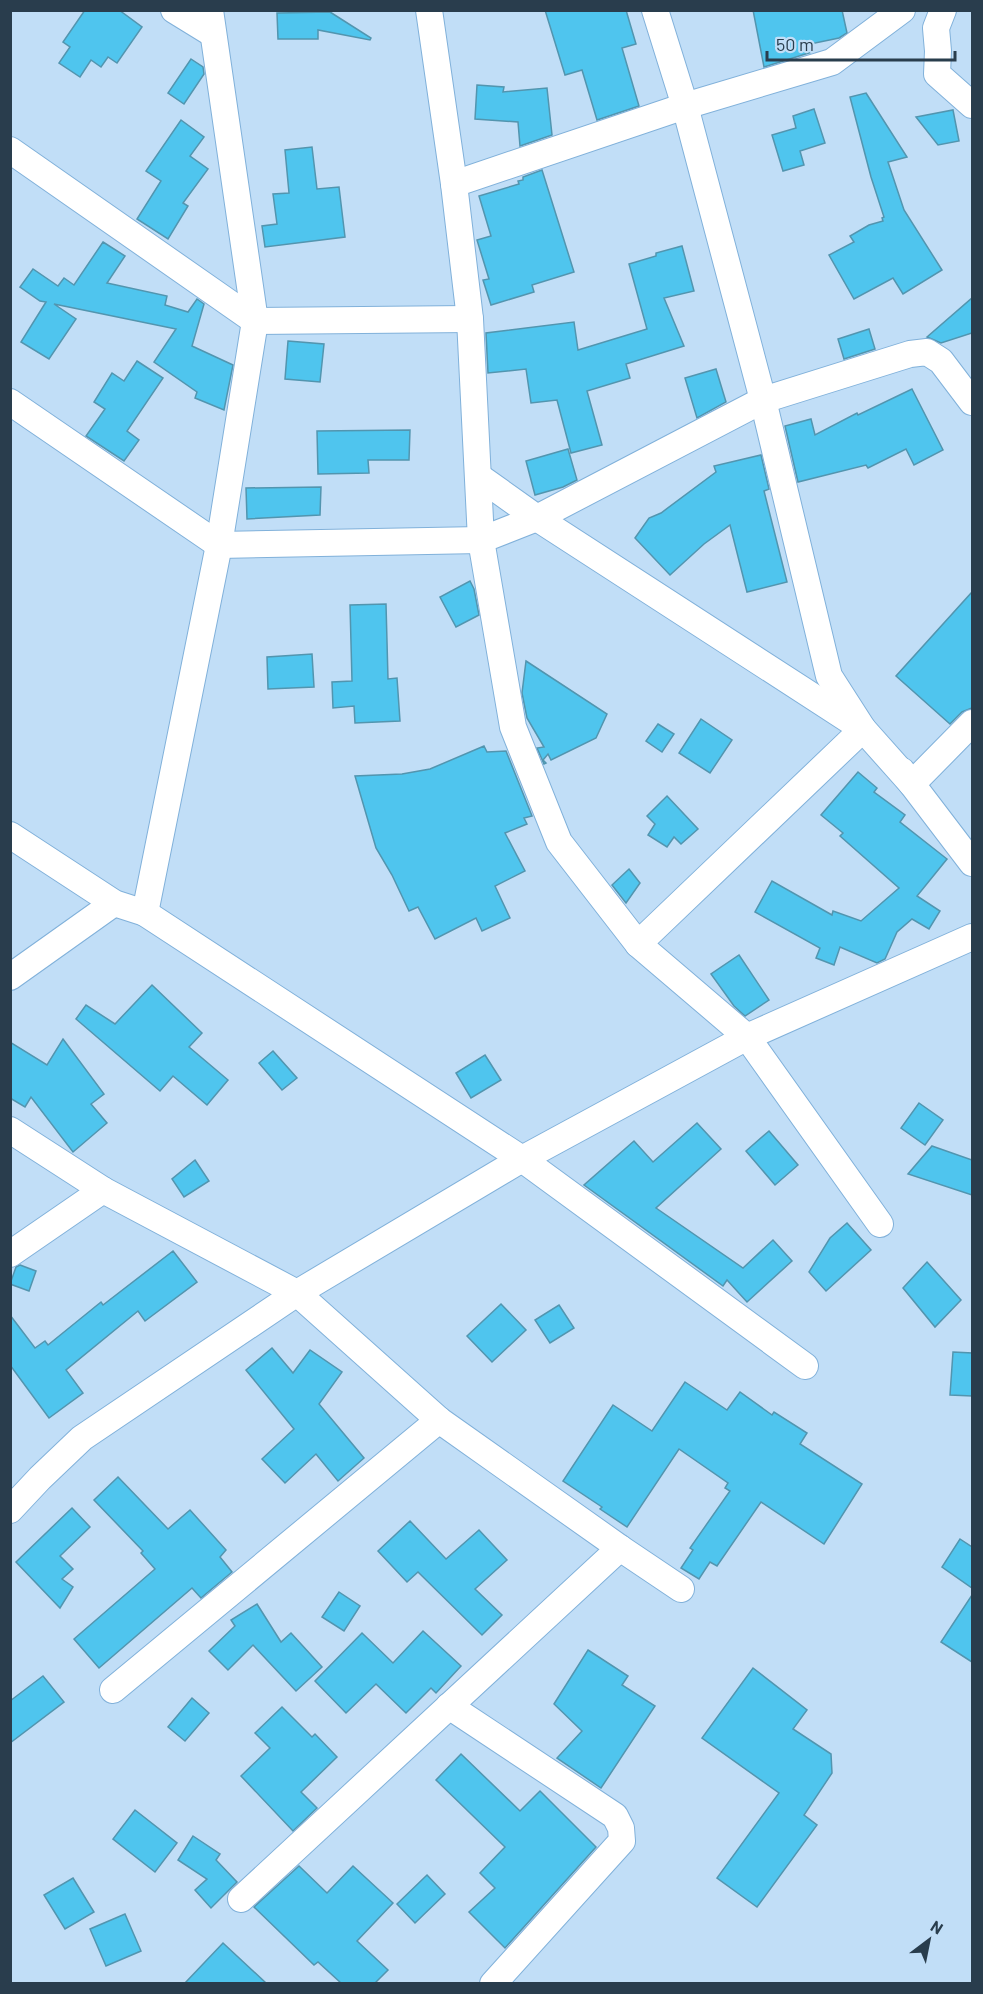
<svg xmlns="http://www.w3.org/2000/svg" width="983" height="1994" viewBox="0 0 983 1994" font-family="Barlow,sans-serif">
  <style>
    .building { fill: #4fc5ee; stroke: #5295af; stroke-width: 1.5 }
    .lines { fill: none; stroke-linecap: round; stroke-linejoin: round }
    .minor-casing { stroke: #81b1da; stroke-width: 28 }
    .minor { stroke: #fff; stroke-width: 26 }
  </style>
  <rect width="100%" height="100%" fill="#c1def7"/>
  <g class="building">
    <polygon points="85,10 119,10 142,27 117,63 108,57 101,67 91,60 80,77 59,63 70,47 63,42"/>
    <polygon points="545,10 626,10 636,44 622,48 639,106 597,120 582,70 565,75"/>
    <polygon points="753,10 842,10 847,33 839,38 810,44 812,52 764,67"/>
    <polygon points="330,12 371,38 370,40 318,30 318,39 278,39 277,13"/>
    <polygon points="191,59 203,67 204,74 184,104 168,93"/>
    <polygon points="477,85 504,87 503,92 547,88 552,135 520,146 518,122 475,119"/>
    <polygon points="866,93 907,157 888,162 904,210 942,270 903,294 893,278 854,299 829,255 854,242 850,236 869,225 883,221 882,218 884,217 871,177 850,97"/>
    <polygon points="814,109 825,143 800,151 804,165 783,171 772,135 796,128 793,116"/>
    <polygon points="953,110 959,141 938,145 916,117"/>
    <polygon points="181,120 204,137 190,156 208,169 183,203 188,206 168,239 137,219 161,181 146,171"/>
    <polygon points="312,147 317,189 339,187 345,237 265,247 262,226 277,224 273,194 289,193 285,150"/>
    <polygon points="542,170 574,272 532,285 534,292 491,305 483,280 489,279 477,240 491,236 479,196 519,184 518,181 523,180 523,177"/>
    <polygon points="103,242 125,256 107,283 167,296 165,305 188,312 197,299 204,304 192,346 233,365 224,410 195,398 197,392 154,362 176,329 54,304 76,319 49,359 21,342 46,302 40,301 20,287 33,269 58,286 64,278 74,285"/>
    <polygon points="682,246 694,291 664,298 684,346 626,364 630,378 587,391 602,445 571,453 557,400 531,403 526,369 488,373 486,333 574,322 578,350 647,329 629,264 656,256 656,253"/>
    <polygon points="972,298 972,333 941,343 927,337"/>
    <polygon points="869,329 875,349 844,359 838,339"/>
    <polygon points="288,341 324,344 320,382 285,379"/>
    <polygon points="137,361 163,378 127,431 139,440 124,461 86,436 105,409 94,402 112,373 124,381"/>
    <polygon points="716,369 726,402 697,418 685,378"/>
    <polygon points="912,389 943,450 914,465 906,449 868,468 866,465 798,482 785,426 811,419 815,435 857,413 858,415"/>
    <polygon points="410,430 409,460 368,460 369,473 318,474 317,431"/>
    <polygon points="568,449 577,480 563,487 535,495 526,461"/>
    <polygon points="761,455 769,489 764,491 787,582 747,592 730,525 704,544 670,575 635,538 649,518 661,513 716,472 714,466"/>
    <polygon points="321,487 320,515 247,519 246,488"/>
    <polygon points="470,581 474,589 479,615 456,627 440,597"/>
    <polygon points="972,592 972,708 962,712 950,724 896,676"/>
    <polygon points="386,604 388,679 397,678 400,721 355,723 354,706 333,708 332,682 352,681 350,605"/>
    <polygon points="312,654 314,687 268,689 267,657"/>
    <polygon points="526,661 607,714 596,738 551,760 548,754 543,760 546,763 544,764 537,748 544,747 527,718 522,693"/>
    <polygon points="701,719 732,740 710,773 679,753"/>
    <polygon points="658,724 674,734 662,752 646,741"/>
    <polygon points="484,746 487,752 506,751 532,816 524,818 527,824 505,833 525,871 495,886 510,918 482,931 476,918 435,939 418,907 409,911 392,875 376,848 355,776 402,774 430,769"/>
    <polygon points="858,772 877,788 874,792 905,815 900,822 947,859 917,896 940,911 929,929 912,919 897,932 885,959 877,963 840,947 834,965 816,958 820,948 755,912 772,881 832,915 833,911 861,921 899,888 840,836 843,833 821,815"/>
    <polygon points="667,796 698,829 681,844 674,837 667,847 648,835 655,824 647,816"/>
    <polygon points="629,869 640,883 626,903 612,885"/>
    <polygon points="739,955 769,1000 745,1016 734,1006 711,974"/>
    <polygon points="152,985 202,1033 189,1047 228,1080 207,1105 173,1076 160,1091 76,1019 86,1005 115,1024"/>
    <polygon points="63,1039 104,1094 91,1104 107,1123 73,1152 31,1097 25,1107 10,1098 10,1042 47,1065"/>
    <polygon points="273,1051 297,1078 282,1090 259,1063"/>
    <polygon points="485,1055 501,1080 471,1098 456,1073"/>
    <polygon points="919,1103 943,1120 925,1145 901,1128"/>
    <polygon points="697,1123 721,1149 656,1208 743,1268 773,1240 792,1261 747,1302 727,1280 723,1286 584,1185 634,1141 653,1162"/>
    <polygon points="769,1131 798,1165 775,1185 746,1151"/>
    <polygon points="932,1146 972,1160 972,1195 908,1174"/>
    <polygon points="195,1160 209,1181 184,1197 172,1179"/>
    <polygon points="847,1223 871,1250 826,1291 809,1272 830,1238"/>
    <polygon points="173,1251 197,1282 145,1321 138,1311 66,1370 83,1393 49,1418 10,1365 10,1315 35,1348 45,1341 48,1345 101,1302 103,1305"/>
    <polygon points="927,1262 961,1300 935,1327 903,1288"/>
    <polygon points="20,1265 36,1271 29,1291 10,1284 16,1267"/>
    <polygon points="501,1304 526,1330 492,1362 467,1336"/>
    <polygon points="559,1305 574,1328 550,1343 535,1320"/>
    <polygon points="272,1348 293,1373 310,1350 342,1372 319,1404 364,1458 338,1481 316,1454 285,1483 262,1459 294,1429 246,1370"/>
    <polygon points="953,1352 972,1353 972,1396 950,1395"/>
    <polygon points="685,1382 727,1410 740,1392 772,1415 774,1412 807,1433 800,1444 862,1484 824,1544 761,1502 717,1566 710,1562 699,1579 681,1568 693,1550 690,1548 730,1491 725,1488 728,1483 679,1449 627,1527 600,1509 602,1507 563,1481 613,1405 652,1431"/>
    <polygon points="118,1477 168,1529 190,1510 226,1550 220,1557 232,1572 201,1598 192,1588 99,1668 74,1639 155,1569 141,1553 143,1551 94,1500"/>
    <polygon points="72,1508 90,1527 60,1556 73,1569 62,1579 73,1587 60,1608 16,1562"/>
    <polygon points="410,1521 446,1559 479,1530 507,1560 475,1589 502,1615 482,1635 418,1572 407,1582 378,1551"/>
    <polygon points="960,1539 972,1547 972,1588 942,1567"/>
    <polygon points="339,1592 360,1606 344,1631 322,1617"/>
    <polygon points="972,1595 972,1662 941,1642"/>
    <polygon points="257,1604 281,1642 291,1633 322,1667 296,1691 253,1645 228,1670 209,1651 235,1626 231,1620"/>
    <polygon points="423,1631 461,1666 436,1693 431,1688 406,1713 376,1684 346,1713 315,1681 362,1633 393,1663"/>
    <polygon points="588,1650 628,1676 622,1685 655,1706 601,1788 557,1758 582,1731 554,1704"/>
    <polygon points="753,1668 807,1710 793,1729 831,1754 832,1773 804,1815 817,1825 757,1907 717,1878 779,1793 702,1738"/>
    <polygon points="43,1676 64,1702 10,1743 10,1701"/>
    <polygon points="192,1698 209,1713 185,1741 168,1727"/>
    <polygon points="282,1707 312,1737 315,1734 337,1757 301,1792 317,1808 293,1831 241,1776 270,1748 255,1733"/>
    <polygon points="461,1754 520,1811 540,1791 596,1847 505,1948 469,1912 495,1888 480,1873 505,1847 436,1780"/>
    <polygon points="135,1810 177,1843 155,1872 113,1839"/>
    <polygon points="193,1836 220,1854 216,1860 237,1882 211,1908 195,1890 207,1879 178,1860"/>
    <polygon points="299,1866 327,1893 353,1866 393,1903 357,1941 388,1970 375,1983 341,1983 318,1962 314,1965 254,1907"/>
    <polygon points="427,1875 445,1894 415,1923 397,1904"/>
    <polygon points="73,1878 94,1912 65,1929 44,1895"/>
    <polygon points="125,1914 141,1951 106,1966 90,1929"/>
    <polygon points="223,1943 266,1983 185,1983"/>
  </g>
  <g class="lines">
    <g class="minor-casing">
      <g id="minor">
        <polyline points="174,10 213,34"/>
        <polyline points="429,10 454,184 470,319 481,540 513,727 559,842 638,944 747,1037 880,1224"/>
        <polyline points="943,10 936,28 938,51 937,74 972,105"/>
        <polyline points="10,150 255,321 470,319"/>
        <polyline points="454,184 685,106 832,62 902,10"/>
        <polyline points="10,402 219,545 481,540 537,518 763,400 910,354 927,352 941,361 972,402"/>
        <polyline points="478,476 537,518 863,729 912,784 972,723"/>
        <polyline points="902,771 972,863"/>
        <polyline points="10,835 114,903 145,913 522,1159 805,1366"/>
        <polyline points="145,913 219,545 255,321 210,10"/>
        <polyline points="638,944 863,729 829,676 763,400 685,106 655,10"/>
        <polyline points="10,977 114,903"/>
        <polyline points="10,1130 103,1190 297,1293 439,1420 620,1548 681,1589"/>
        <polyline points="10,1254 103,1190"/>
        <polyline points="10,1510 40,1478 82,1438 297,1293 522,1159 747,1037 972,937"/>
        <polyline points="113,1690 439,1420"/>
        <polyline points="449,1706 615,1816 621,1828 622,1841 493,1984"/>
        <polyline points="241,1899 620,1548"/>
      </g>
    </g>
    <use href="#minor" class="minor"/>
  </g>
  <rect width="983" height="1994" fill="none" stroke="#293d4d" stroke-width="24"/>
  <g transform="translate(929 1940) rotate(32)" stroke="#c1def7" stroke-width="4.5" paint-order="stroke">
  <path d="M0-4.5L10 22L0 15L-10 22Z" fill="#293d4d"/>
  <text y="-9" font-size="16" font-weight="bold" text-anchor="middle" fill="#293d4d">N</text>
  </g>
  <path d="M767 51v9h188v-9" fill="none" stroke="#293d4d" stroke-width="3"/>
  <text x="776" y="51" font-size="18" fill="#293d4d" stroke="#c1def7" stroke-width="4.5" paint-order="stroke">50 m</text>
</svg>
